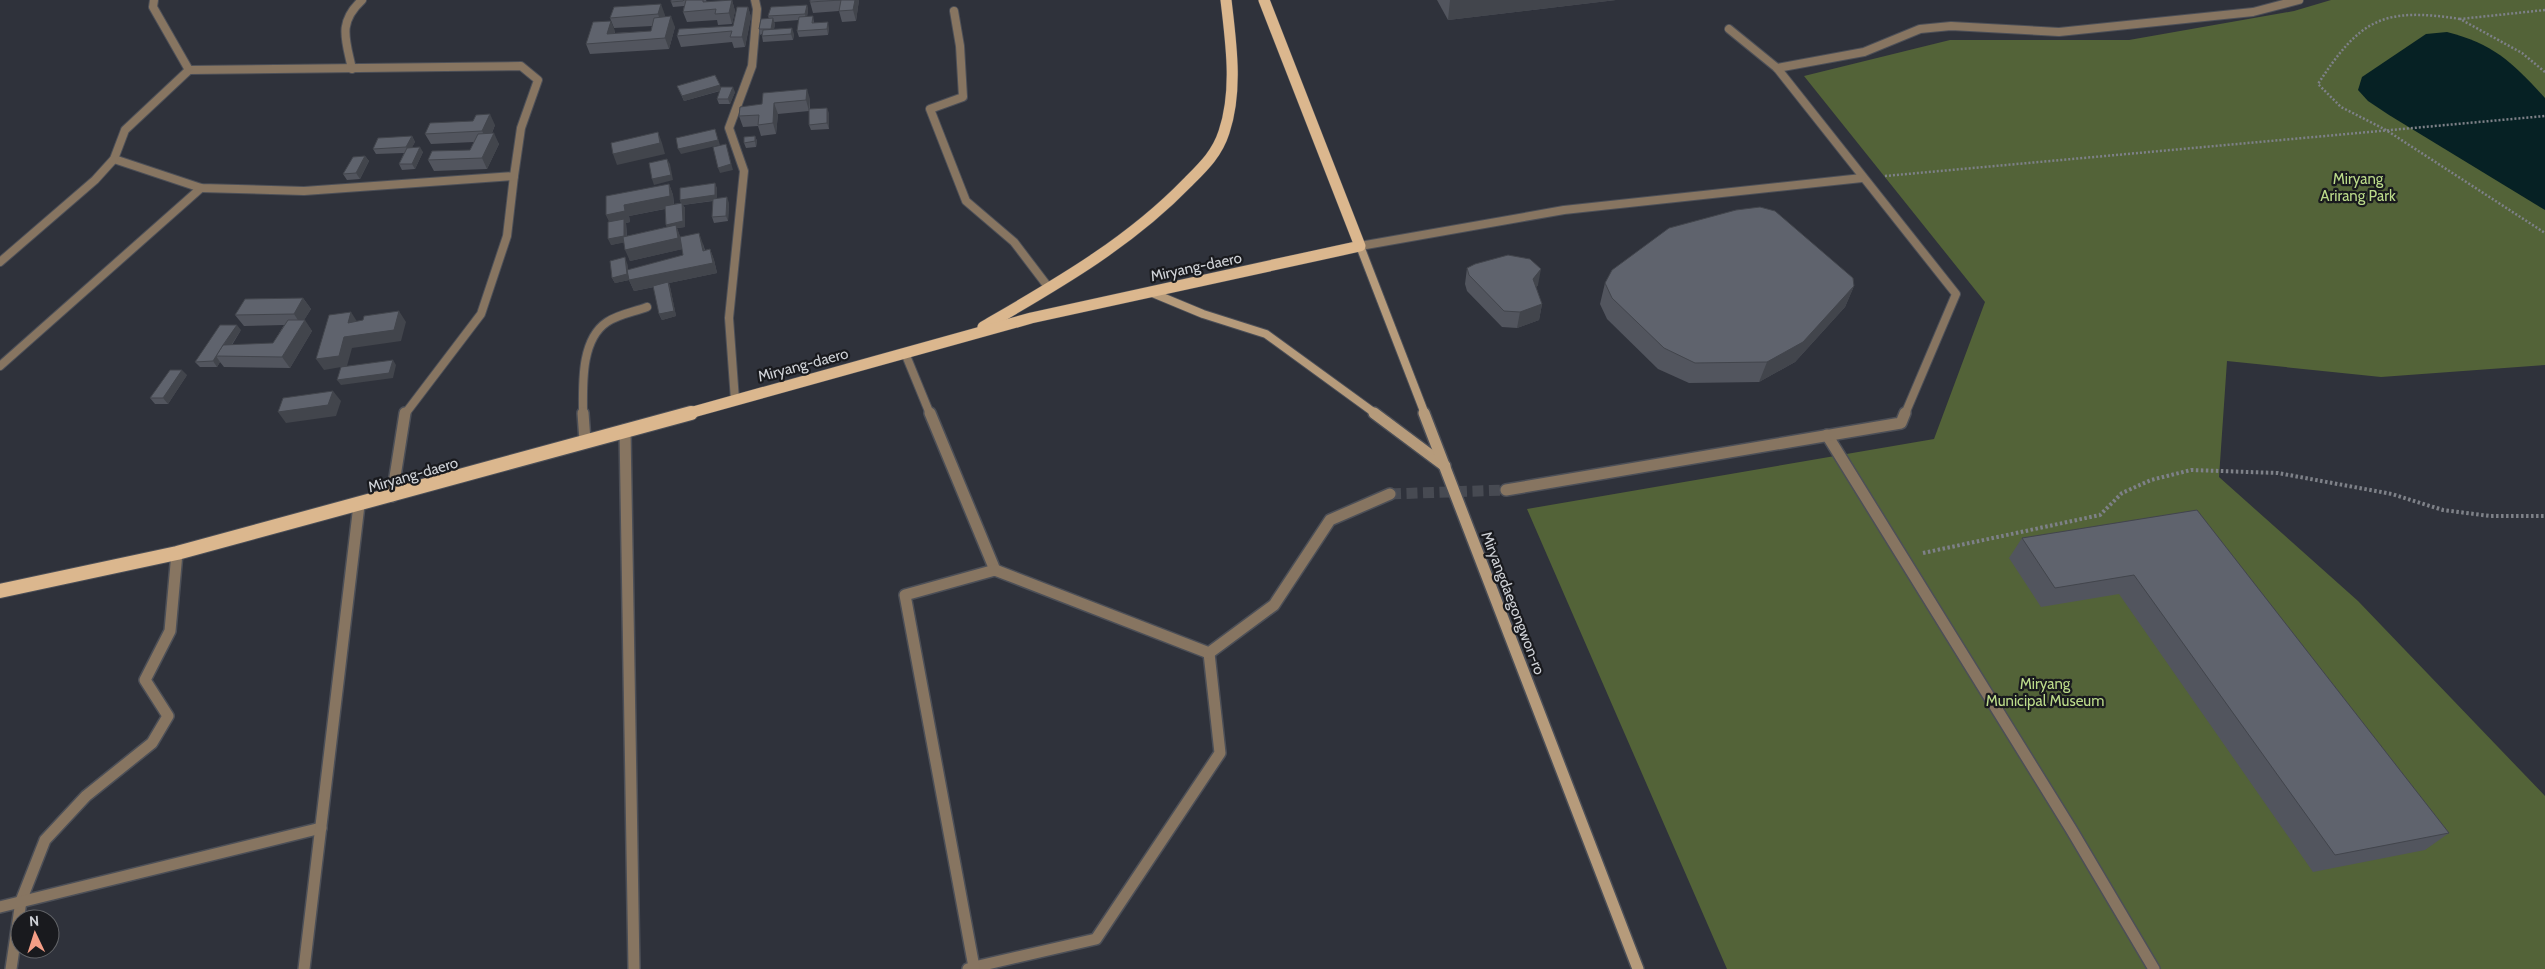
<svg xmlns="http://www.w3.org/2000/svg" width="2545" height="969" viewBox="0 0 2545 969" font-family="Cabin,sans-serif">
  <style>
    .green { fill: #536338 }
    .water { fill: #062124 }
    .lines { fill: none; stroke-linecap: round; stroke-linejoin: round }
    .street-tunnel { stroke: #474a52; stroke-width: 11; stroke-dasharray: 11 5.5; stroke-linecap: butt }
    .lane-far1-casing { stroke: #4c4f57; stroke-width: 10 }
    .lane-casing { stroke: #4c4f57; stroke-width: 14 }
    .street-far1-casing { stroke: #4c4f57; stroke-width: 10 }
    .street-casing { stroke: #4c4f57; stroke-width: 14 }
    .secondary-far1-casing { stroke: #4c4f57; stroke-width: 10 }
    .secondary-casing { stroke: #4c4f57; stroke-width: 14 }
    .primary-far1-casing { stroke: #4c4f57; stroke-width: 12 }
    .primary-casing { stroke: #4c4f57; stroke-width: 16 }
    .path-far1 { stroke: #7e8188; stroke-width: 2.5; stroke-dasharray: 2 2; stroke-linecap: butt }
    .path { stroke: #7e8188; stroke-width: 4; stroke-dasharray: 2.5 2.5; stroke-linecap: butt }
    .lane-far1 { stroke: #877561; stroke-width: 8 }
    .lane { stroke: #877561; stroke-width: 11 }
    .street-far1 { stroke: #877561; stroke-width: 8 }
    .street { stroke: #877561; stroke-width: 11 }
    .secondary-far1 { stroke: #b69b7b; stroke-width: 8 }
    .secondary { stroke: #b69b7b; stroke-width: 11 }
    .primary-far1 { stroke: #dbb78e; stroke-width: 11 }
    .primary { stroke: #dbb78e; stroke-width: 14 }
    .wall { fill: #52555e; fill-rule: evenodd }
    .shaded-wall { fill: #42454c }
    .building { fill: #5f636d; stroke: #42454c }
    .labels { text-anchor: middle; stroke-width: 4.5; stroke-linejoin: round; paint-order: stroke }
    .park-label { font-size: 15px; fill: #bcdb8a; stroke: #191a1e }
    .street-label { font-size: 15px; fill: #cfd2d7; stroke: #191a1e }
  </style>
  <rect width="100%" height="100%" fill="#2f323b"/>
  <polygon class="green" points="2331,0 2545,0 2545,365 2381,377 2227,361 2219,477 2358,601 2545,796 2545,969 1727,969 1527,509 1934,439 1985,302 1804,76 1950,40 2129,40 2294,11"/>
  <path class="water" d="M 2447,32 C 2494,44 2513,63 2545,98 L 2545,210 L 2389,115 L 2368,101 L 2358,90 L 2362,77 L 2426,34 Z"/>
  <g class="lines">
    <polyline class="street-tunnel" points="1390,494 1506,490"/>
    <g class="lane-far1-casing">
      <g id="lane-far1">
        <polyline points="954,11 960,46 963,97 930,109 966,201 1014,242 1049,288"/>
        <polyline points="1777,68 1864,52 1920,29 1951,26 2059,32 2253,12 2299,0"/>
        <path d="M 352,69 C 346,40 337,23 362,0"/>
        <polyline points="0,366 201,188"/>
        <polyline points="735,400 729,318 744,171 729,128 752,66 757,9 755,0"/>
        <polyline points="405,414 481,314 507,236 514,176"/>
        <path d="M 583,414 C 583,386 580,340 607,322 C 619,314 634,312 647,307"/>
      </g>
    </g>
    <g class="lane-casing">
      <g id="lane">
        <polyline points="583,413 585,441"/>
        <polyline points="1827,435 2071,829 2154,969"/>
        <polyline points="392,496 405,413"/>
        <polyline points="11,969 21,901 45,840 86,796 152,743 168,716 145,680 170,631 177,553"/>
      </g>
    </g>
    <g class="street-far1-casing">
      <g id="street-far1">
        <polyline points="1729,29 1777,68 1956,294 1905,414"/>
        <polyline points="114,159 201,188 304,191 514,176 521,128 538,80 521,66 189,70"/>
        <polyline points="1360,246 1564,210 1862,178"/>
        <polyline points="0,262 95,180 114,159 125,130 189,70 153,7 154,0"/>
        <polyline points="905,353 930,414"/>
      </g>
    </g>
    <g class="street-casing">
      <g id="street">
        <polyline points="930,413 995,570"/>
        <polyline points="625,430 634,969"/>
        <polyline points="1506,490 1901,423 1905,413"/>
        <polyline points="0,907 321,828"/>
        <polyline points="974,967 1096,939 1220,753 1209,653"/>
        <polyline points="304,969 359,505"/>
        <polyline points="968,969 974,967 905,595 995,570 1209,653 1274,605 1330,520 1390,494"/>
      </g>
    </g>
    <g class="secondary-far1-casing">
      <g id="secondary-far1">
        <polyline points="1360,246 1425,414"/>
        <polyline points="1150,292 1203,314 1266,334 1376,414"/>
      </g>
    </g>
    <g class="secondary-casing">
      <g id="secondary">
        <polyline points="1374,413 1445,466"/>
        <polyline points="1424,413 1638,969"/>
      </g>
    </g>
    <g class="primary-far1-casing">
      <g id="primary-far1">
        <path d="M 983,327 C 1055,285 1128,244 1187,183 C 1203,167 1217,154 1224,132 C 1238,90 1231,43 1226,0"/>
        <polyline points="686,414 1031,318 1360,246 1264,0"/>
      </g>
    </g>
    <g class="primary-casing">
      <polyline id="primary" points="0,591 177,553 691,413"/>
    </g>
    <g class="path-far1">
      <polyline points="2545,10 2460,19 2522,53 2545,72"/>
      <path d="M 2460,19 C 2383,7 2360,19 2318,84 L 2341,107 L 2386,130 L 2545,233"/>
      <polyline points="1885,176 2545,116"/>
    </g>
    <polyline class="path" points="1923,553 2100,515 2122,493 2151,480 2191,470 2278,473 2392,494 2443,510 2490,516 2545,516"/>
    <use href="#lane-far1" class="lane-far1"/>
    <use href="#lane" class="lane"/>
    <use href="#street-far1" class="street-far1"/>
    <use href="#street" class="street"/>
    <use href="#secondary-far1" class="secondary-far1"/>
    <use href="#secondary" class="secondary"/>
    <use href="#primary-far1" class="primary-far1"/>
    <use href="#primary" class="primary"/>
  </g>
  <g class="wall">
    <polygon points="686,0 706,0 707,2 732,0 735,11 732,24 718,25 717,20 687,22 683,12 684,6 673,7 671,2"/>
    <polygon points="810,0 859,0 856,21 842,22 839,11 813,13 810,2"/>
    <polygon points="1437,0 1616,0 1448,20"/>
    <polygon points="807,5 808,10 807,17 813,16 814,23 829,28 828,35 799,37 797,31 799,20 774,22 775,24 774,29 794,34 793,40 763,42 762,36 762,34 760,35 759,29 769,19 768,16"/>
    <polygon points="614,7 665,15 664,17 675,27 669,49 590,54 586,44 615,31 615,33 651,31 652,26 614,28 610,18"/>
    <polygon points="748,7 751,17 745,47 734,48 732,42 681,47 677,36 733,26"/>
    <polygon points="677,86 721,88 735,92 730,104 719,104 717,99 720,91 684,101"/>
    <polygon points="810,99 810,109 829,113 829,129 811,130 809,125 809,111 778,114 776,134 761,136 758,126 743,127 739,116 740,107"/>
    <polygon points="495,125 492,133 499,144 487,169 434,171 428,160 470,150 474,142 431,144 425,134"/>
    <polygon points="412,136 415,142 412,147 423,152 415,169 402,170 399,164 404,153 376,154 373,149"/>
    <polygon points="755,136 757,141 756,147 746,148 744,143"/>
    <polygon points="365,156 369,161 360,179 347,180 343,174"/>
    <path d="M 715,183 L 717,189 L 717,198 L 729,203 L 728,221 L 714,223 L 712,217 L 713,201 L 683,205 L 685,208 L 685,227 L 677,228 L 680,237 L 703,244 L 705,250 L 710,249 L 714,260 L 717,273 L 669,283 L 670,287 L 676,316 L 662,320 L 659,314 L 654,287 L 634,291 L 629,280 L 615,283 L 612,278 L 627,263 L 628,270 L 683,255 L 682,249 L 630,261 L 624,242 L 611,245 L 610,222 L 606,215 L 669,184 L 673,195 L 674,204 L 681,203 L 680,200 ZM 665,209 L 666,225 L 667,227 L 627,236 L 626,223 L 630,222 L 629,216 Z"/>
    <polygon points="1467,268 1538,285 1536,287 1542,304 1539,320 1517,328 1502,327 1467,291 1465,284"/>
    <polygon points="1605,283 1854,286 1845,307 1795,362 1759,382 1689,383 1658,369 1607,319 1600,304"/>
    <polygon points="303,298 311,309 304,320 312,331 290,368 224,367 220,362 217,367 200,367 195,362 241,330 232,345 273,343 284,325 244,326 235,315"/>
    <polygon points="187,375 168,404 155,404 150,398"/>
    <polygon points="2197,510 2449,833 2425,850 2313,872 2119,594 2041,607 2009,558 2022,538"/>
  </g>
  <g class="shaded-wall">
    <polygon points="732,0 735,11 732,24 729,13"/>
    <polygon points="855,0 859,0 856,21 853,10"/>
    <polygon points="1450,0 1616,0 1448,20"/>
    <polygon points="661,4 665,15 662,25 658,14"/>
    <polygon points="807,5 808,10 806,20 805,14"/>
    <polygon points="748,7 751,17 745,47 742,37"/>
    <polygon points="671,16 675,27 669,49 665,38"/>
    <polygon points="773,18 775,24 773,34 771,29"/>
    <polygon points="611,21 615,31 612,42 607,34"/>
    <polygon points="828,22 829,28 828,35 827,29"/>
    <polygon points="792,28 794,34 793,40 791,34"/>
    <polygon points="720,85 722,90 684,101 682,96"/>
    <polygon points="733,87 735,92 730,104 728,99"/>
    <polygon points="807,89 810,99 809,111 806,100"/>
    <polygon points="774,103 778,114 776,134 773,123"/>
    <polygon points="827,108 829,113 829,129 827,123"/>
    <polygon points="490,114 495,125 488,142 482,131"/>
    <polygon points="715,129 720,145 681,154 678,149"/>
    <polygon points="658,132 662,143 665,154 617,165 613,154"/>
    <polygon points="494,133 499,144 487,169 482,158"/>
    <polygon points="412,136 415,142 409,153 406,147"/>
    <polygon points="755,136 757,141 756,147 755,141"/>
    <polygon points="726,144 733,170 720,173 718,168"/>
    <polygon points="420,147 423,152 415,169 412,164"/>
    <polygon points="365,156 369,161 360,179 356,173"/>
    <polygon points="667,159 670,164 673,180 654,185 652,179"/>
    <polygon points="715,183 717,189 717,200 683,205 685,208 685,227 677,228 680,236 683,249 630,261 625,250 668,230 666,225 682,205 680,200"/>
    <polygon points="669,184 673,195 674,207 629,216 630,222 626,223 627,242 611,245 608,239 611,226 606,215 624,205"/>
    <polygon points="727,197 729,203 728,221 726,216"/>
    <polygon points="699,233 703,244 707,262 703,251"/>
    <polygon points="710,249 714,260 717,273 669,283 670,287 676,316 662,320 659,314 668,284 634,291 629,280 615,283 612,278 625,257 627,263 630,280"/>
    <polygon points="1541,269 1538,285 1530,295 1533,279"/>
    <polygon points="1854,286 1845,307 1795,362 1759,382 1767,362"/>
    <polygon points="303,298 311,309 301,325 294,314"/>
    <polygon points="1542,304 1539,320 1517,328 1520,312"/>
    <polygon points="399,311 406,322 401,341 352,348 347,366 324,370 316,359 344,337"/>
    <polygon points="351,312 358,323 348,323"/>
    <polygon points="305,320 312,331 290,368 282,357"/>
    <polygon points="237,325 241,330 224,356 216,356"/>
    <polygon points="216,356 220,362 217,367 213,361"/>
    <polygon points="393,360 396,365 393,378 341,385 337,380"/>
    <polygon points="182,370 187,375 168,404 163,398"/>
    <polygon points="333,391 341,401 336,416 286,423 278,412"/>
  </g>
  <g class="building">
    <polygon points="671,0 684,0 683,1 671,2"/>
    <polygon points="686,0 703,0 703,2 732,0 729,13 715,14 716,9 683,12"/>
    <polygon points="810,0 855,0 853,10 839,11 841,0 810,2"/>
    <polygon points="661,4 658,14 610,18 614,7"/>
    <polygon points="807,5 805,14 768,16 771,7"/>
    <polygon points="737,7 748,7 742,37 730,37 732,31 677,36 679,29 733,26"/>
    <polygon points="671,16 665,38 586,44 593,22 611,21 607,34 651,31 654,18"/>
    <polygon points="813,16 812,23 828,22 827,29 797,31 799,17"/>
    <polygon points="773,18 771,29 759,29 761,19"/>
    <polygon points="792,28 791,34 762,36 763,30"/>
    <polygon points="715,75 720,85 682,96 677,86"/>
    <polygon points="721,87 733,87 728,99 717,99"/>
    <polygon points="807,89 806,100 774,103 773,123 758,125 759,115 739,116 740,107 762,104 763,93"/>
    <polygon points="827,108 827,123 809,125 809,109"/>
    <polygon points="490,114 482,131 425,134 430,123 473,121 476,115"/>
    <polygon points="715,129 718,140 678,149 676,138"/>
    <polygon points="658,132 660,143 613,154 611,143"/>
    <polygon points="494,133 482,158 428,160 432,151 470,150 478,134"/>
    <polygon points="412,136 406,147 373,149 378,138"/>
    <polygon points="755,136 755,141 744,143 744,137"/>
    <polygon points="726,144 731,164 718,168 713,147"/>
    <polygon points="420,147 412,164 399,164 407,148"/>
    <polygon points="365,156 356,173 343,174 353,157"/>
    <polygon points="667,159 671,175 652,179 649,163"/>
    <polygon points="715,183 715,195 680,200 680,188"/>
    <polygon points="669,184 670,196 624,205 625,211 606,215 606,196"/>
    <polygon points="727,197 726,216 712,217 713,199"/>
    <polygon points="682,203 683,221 666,225 665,206"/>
    <polygon points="1760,207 1775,211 1853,278 1854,286 1803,342 1767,362 1695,363 1664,348 1612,298 1605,283 1612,270 1669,228 1736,210"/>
    <polygon points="624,219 624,236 608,239 608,222"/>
    <polygon points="676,225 678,238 625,250 623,237"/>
    <polygon points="699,233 703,251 710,249 713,263 629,280 627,270 683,255 680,237"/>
    <polygon points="1508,255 1530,259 1541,269 1533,279 1542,304 1520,312 1504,311 1469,275 1467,268 1475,264"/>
    <polygon points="625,257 627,274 612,278 610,261"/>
    <polygon points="668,282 674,311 659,314 653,286"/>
    <polygon points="303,298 294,314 235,315 245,299"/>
    <polygon points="399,311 394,330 344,337 339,356 316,359 329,315 351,312 348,323 363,320 364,316"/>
    <polygon points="288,320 305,320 282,357 216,356 223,345 273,343"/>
    <polygon points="220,325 237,325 223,345 213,361 195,362"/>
    <polygon points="393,360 389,373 337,380 341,367"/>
    <polygon points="170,370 182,370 163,398 150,398"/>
    <polygon points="333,391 328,405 278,412 283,398"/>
    <polygon points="2197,510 2449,833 2335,855 2134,575 2055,588 2022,538"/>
  </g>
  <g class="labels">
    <g class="park-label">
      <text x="2358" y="184">Miryang<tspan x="2358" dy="17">Arirang Park</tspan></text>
      <text x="2045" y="689">Miryang<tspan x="2045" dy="17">Municipal Museum</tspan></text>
    </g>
    <g class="street-label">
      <text transform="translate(1196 267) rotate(-12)" y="5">Miryang-daero</text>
      <text transform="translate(803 365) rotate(-15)" y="5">Miryang-daero</text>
      <text transform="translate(413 475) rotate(-16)" y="5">Miryang-daero</text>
      <text transform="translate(1513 603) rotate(69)" y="5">Miryangdaegongwon-ro</text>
    </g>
  </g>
  <g transform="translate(35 934) rotate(356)"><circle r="24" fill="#191a1e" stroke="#626468"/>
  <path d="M0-4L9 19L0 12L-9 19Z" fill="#f49e86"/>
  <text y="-8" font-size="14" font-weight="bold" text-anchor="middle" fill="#cfd2d7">N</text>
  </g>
</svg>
